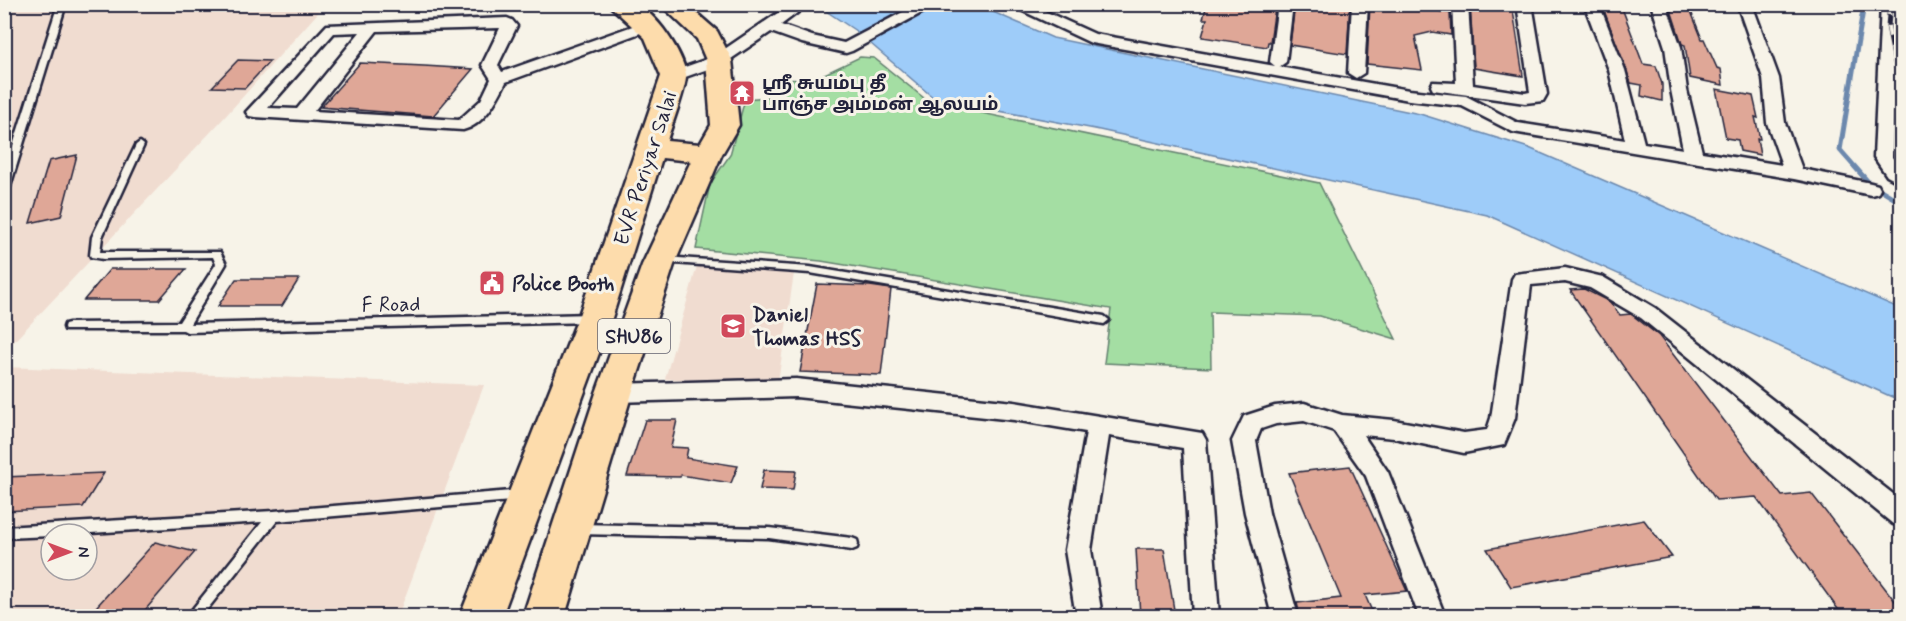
<svg xmlns="http://www.w3.org/2000/svg" width="1906" height="621" viewBox="0 0 1906 621" font-family="Mynerve,'Noto Sans Tamil',sans-serif">
  <style>
    .built { fill: #f0dcd0; fill-rule: evenodd }
    .green { fill: #a4dea3; stroke: #63806f; stroke-width: 1.5 }
    .water { fill: #9eccf9; stroke: #6c88ad; stroke-width: 1.5 }
    .lines { fill: none; stroke-linecap: round; stroke-linejoin: round }
    .stream { stroke: #6c88ad; stroke-width: 5 }
    .building { fill: #dfa797; stroke: #22223b; stroke-width: 1.5 }
    .service-casing { stroke: #22223b; stroke-width: 5 }
    .minor-casing { stroke: #22223b; stroke-width: 5 }
    .primary-casing { stroke: #22223b; stroke-width: 5 }
    .service { fill: #f7f3e8; fill-rule: evenodd }
    .minor { fill: #f7f3e8; fill-rule: evenodd }
    .primary { fill: #fddcac; fill-rule: evenodd }
    .rail-casing { stroke: #22223b; stroke-width: 5 }
    .rail { stroke: #f7f3e8; stroke-width: 4; stroke-dasharray: 11; stroke-linecap: butt }
    .labels { text-anchor: middle; stroke-width: 6; stroke-linejoin: round; paint-order: stroke }
    .far-poi-label { font-size: 18px; font-weight: bold; fill: #22223b; stroke: #f7f3e8; text-anchor: start }
    .shield { fill: #f7f3e8; stroke: #62616f; stroke-width: 1.5 }
    .shield-label { font-size: 20px; font-weight: bold; fill: #22223b }
    .street-label { font-size: 21px; fill: #22223b; stroke: #f7f3e8 }
    .poi-label { font-size: 21px; font-weight: bold; fill: #22223b; stroke: #f7f3e8; text-anchor: start }
  </style>
  <rect width="100%" height="100%" fill="#f7f3e8"/>
  <filter id="ink" filterUnits="userSpaceOnUse"><feTurbulence type="fractalNoise" baseFrequency=".0167" numOctaves="2"/><feDisplacementMap in="SourceGraphic" scale="12" xChannelSelector="R" yChannelSelector="G"/><feConvolveMatrix kernelMatrix="1 2 1 2 8 2 1 2 1" color-interpolation-filters="sRGB"/></filter>
  <g filter="url(#ink)">
    <g class="built">
      <polygon points="4,5 325,5 222,120 5,351"/>
      <polygon points="697,266 794,273 778,382 665,379"/>
      <path d="M 4,367 L 484,385 L 398,616 L 5,616 ZM 51,534 L 87,534 L 87,570 L 51,570 Z"/>
    </g>
    <polygon class="green" points="860,57 874,58 929,102 1319,183 1396,339 1320,316 1210,312 1211,368 1104,363 1111,309 821,261 696,249 710,184 730,155 745,99 768,97 770,79 812,80"/>
    <polygon class="water" points="817,5 977,5 1053,38 1420,114 1529,148 1901,309 1901,401 1487,215 1095,129 935,99 856,31"/>
    <g class="lines">
      <polyline class="stream" points="1864,4 1840,150 1869,183 1902,203"/>
    </g>
    <g class="building">
      <polygon points="1207,4 1253,4 1275,8 1270,42 1268,42 1267,47 1202,37 1207,19 1203,19"/>
      <polygon points="1295,4 1350,4 1347,54 1290,45"/>
      <polygon points="1370,4 1389,4 1450,13 1451,35 1432,32 1415,36 1422,70 1367,64"/>
      <polygon points="1470,4 1512,4 1523,76 1474,68"/>
      <polygon points="1669,4 1688,4 1702,39 1704,39 1717,68 1721,69 1723,85 1690,78 1685,45 1682,44"/>
      <polygon points="1602,5 1622,8 1643,64 1656,66 1662,84 1662,101 1641,96 1642,85 1631,83"/>
      <polygon points="238,60 270,61 245,88 212,87"/>
      <polygon points="360,63 424,66 473,69 433,116 321,107"/>
      <polygon points="1716,89 1753,96 1758,118 1755,117 1760,139 1757,139 1760,155 1740,151 1738,140 1726,138"/>
      <polygon points="77,155 61,216 30,223 49,161"/>
      <polygon points="110,269 186,269 159,300 84,300"/>
      <polygon points="236,279 299,279 282,306 218,306"/>
      <polygon points="817,284 870,286 891,289 881,375 800,372"/>
      <polygon points="1584,289 1610,302 1620,315 1631,314 1659,336 1782,496 1811,493 1902,610 1902,616 1843,616 1756,497 1716,500 1570,290"/>
      <polygon points="645,420 677,420 671,447 688,448 686,458 738,466 731,483 681,475 680,477 627,476"/>
      <polygon points="1350,466 1407,591 1365,595 1374,616 1300,616 1297,603 1341,598 1289,473"/>
      <polygon points="764,470 796,471 793,490 760,489"/>
      <polygon points="104,473 83,507 4,511 4,477"/>
      <polygon points="1644,520 1672,557 1511,587 1487,549"/>
      <polygon points="155,542 195,552 140,616 88,616"/>
      <polygon points="1136,549 1164,549 1175,616 1140,616"/>
    </g>
    <g class="lines">
      <g class="service-casing">
        <g id="service">
          <polygon points="58,4 66,4 9,190 4,193 4,174"/>
          <polygon points="140,142 144,145 102,237 100,252 220,252 226,264 190,324 592,314 597,318 592,322 187,332 183,330 65,330 64,327 65,324 69,323 179,322 216,264 213,257 103,259 91,257 90,255 92,237 136,145"/>
          <polygon points="664,257 810,267 1104,316 1109,320 1104,324 810,273 660,262 659,260"/>
          <polygon points="522,490 526,491 528,495 526,499 522,500 277,521 202,616 187,616 262,522 75,534 51,534 51,536 4,538 4,527 274,511"/>
          <polygon points="577,524 769,528 852,538 857,540 858,544 857,548 852,550 769,538 577,534 573,533 571,529 573,525"/>
        </g>
      </g>
      <g class="minor-casing">
        <g id="minor">
          <polygon points="791,4 809,4 781,25 812,36 844,43 918,4 938,4 852,51 846,53 802,43 771,32 725,63 674,81 666,76 668,73 713,57"/>
          <polygon points="1008,4 1029,4 1095,34 1275,66 1270,62 1278,4 1293,4 1286,62 1279,67 1409,90 1466,96 1518,123 1625,140 1609,70 1584,4 1599,4 1625,70 1644,143 1683,149 1671,90 1665,47 1651,4 1666,4 1681,47 1687,90 1702,152 1782,165 1767,123 1763,78 1737,4 1752,4 1779,78 1785,123 1802,169 1871,183 1878,185 1880,189 1878,193 1871,195 1794,179 1513,132 1462,106 1409,100 1091,43"/>
          <polygon points="1352,4 1368,4 1364,73 1356,78 1348,73"/>
          <polygon points="1452,4 1468,4 1473,85 1525,93 1530,92 1517,4 1532,4 1547,94 1543,101 1525,103 1433,90 1431,86 1433,82 1456,83"/>
          <polygon points="1881,4 1897,4 1892,157 1902,169 1902,184 1887,176 1874,157"/>
          <path d="M 507,18 L 512,20 L 517,26 L 498,65 L 502,72 L 644,22 L 654,22 L 657,25 L 654,28 L 506,82 C 497,100 484,125 463,130 L 255,117 L 249,116 L 246,112 L 327,25 ZM 500,28 L 482,65 L 491,79 L 481,100 L 459,120 L 314,111 L 377,31 ZM 360,32 L 297,109 L 268,108 L 334,33 Z"/>
          <polygon points="1565,268 1603,277 1655,308 1902,501 1902,527 1893,524 1641,318 1590,288 1565,282 1531,285 1515,418 1504,445 1464,453 1394,438 1363,435 1388,472 1445,616 1419,616 1366,476 1334,431 1304,421 1276,424 1261,429 1256,441 1269,513 1298,616 1272,616 1245,513 1232,441 1244,416 1275,406 1304,403 1342,415 1394,420 1464,433 1487,430 1491,418 1512,279 1515,274"/>
          <polygon points="796,379 1014,402 1202,433 1206,440 1219,616 1193,616 1183,448 1109,436 1091,550 1102,616 1076,616 1065,550 1086,432 1014,420 796,397 614,402 606,399 603,393 606,387 614,384"/>
        </g>
      </g>
      <g class="primary-casing">
        <path id="primary" d="M 608,4 C 615,4 628,2 635,5 C 656,11 683,54 686,74 C 688,84 670,129 667,141 L 700,144 L 711,125 L 706,60 L 697,39 L 660,4 L 686,4 L 717,31 L 732,60 L 739,125 L 722,154 L 674,265 L 632,393 L 565,616 L 523,616 L 596,393 L 642,265 L 691,161 L 662,158 L 612,318 L 502,616 L 460,616 L 578,318 L 661,76 L 645,38 Z"/>
      </g>
      <use href="#service" class="service"/>
      <use href="#minor" class="minor"/>
      <use href="#primary" class="primary"/>
      <g class="rail-casing">
        <polyline id="rail" points="1890,4 1888,26 1902,98"/>
      </g>
      <use href="#rail" class="rail"/>
    </g>
  </g>
  <defs>
    <g id="temple-square" transform="scale(1.35)"><rect x="-9" y="-9" width="18" height="18" rx="4" fill="#d1495b" stroke="#f7f3e8"/><path d="M0-6L5-2H3V0L6.5 2.5H4V6H1.5V3h-3V6H-4V2.5H-6.5L-3 0V-2H-5Z" fill="#fff"/></g>
    <g id="civic-square" transform="scale(1.35)"><rect x="-9" y="-9" width="18" height="18" rx="4" fill="#d1495b" stroke="#f7f3e8"/><path d="M-.6-6.5H3V-4.5H.6V-3L4-1V1h2V6H-6V1h2V-1L-.6-3ZM-1.2 2.5V6h2.4V2.5Z" fill="#fff"/></g>
    <g id="school-square" transform="scale(1.35)"><rect x="-9" y="-9" width="18" height="18" rx="4" fill="#d1495b" stroke="#f7f3e8"/><path d="M0-5L7-2L0 1L-7-2ZM-4 1L0 2.5L4 1V4Q0 6-4 4Z" fill="#fff"/></g>
  </defs>
  <g fill-rule="evenodd">
    <use href="#temple-square" x="742" y="93"/>
    <use href="#civic-square" x="492" y="283"/>
    <use href="#school-square" x="733" y="326"/>
  </g>
  <g class="labels">
    <g class="far-poi-label">
      <text x="762" y="89">ஶ்ரீ சுயம்பு தீ<tspan x="762" dy="21">பாஞ்ச அம்மன் ஆலயம்</tspan></text>
    </g>
    <rect class="shield" x="598" y="319" width="72" height="34" rx="4.5"/>
    <g class="shield-label">
      <text x="634" y="343">SHU86</text>
    </g>
    <g class="street-label">
      <text transform="translate(645 168) rotate(-72)" y="7">EVR Periyar Salai</text>
      <text transform="translate(391 304) rotate(-1)" y="7">F Road</text>
    </g>
    <g class="poi-label">
      <text x="512" y="290">Police Booth</text>
      <text x="752" y="321">Daniel<tspan x="752" dy="24">Thomas HSS</tspan></text>
    </g>
  </g>
  <rect width="1906" height="621" fill="none" stroke="#f7f3e8" stroke-width="24"/>
  <rect x="12" y="12" width="1882" height="597" fill="none" stroke="#22223b" stroke-width="2" filter="url(#ink)"/>
  <g transform="translate(69 552) rotate(90)"><circle r="28" fill="#f7f3e8" stroke="#a29fa3" stroke-width="1.5"/>
  <path d="M0-4.5L10 22L0 15L-10 22Z" fill="#d1495b"/>
  <text y="-9" font-size="16" font-weight="bold" text-anchor="middle" fill="#22223b">N</text>
  </g>
</svg>
